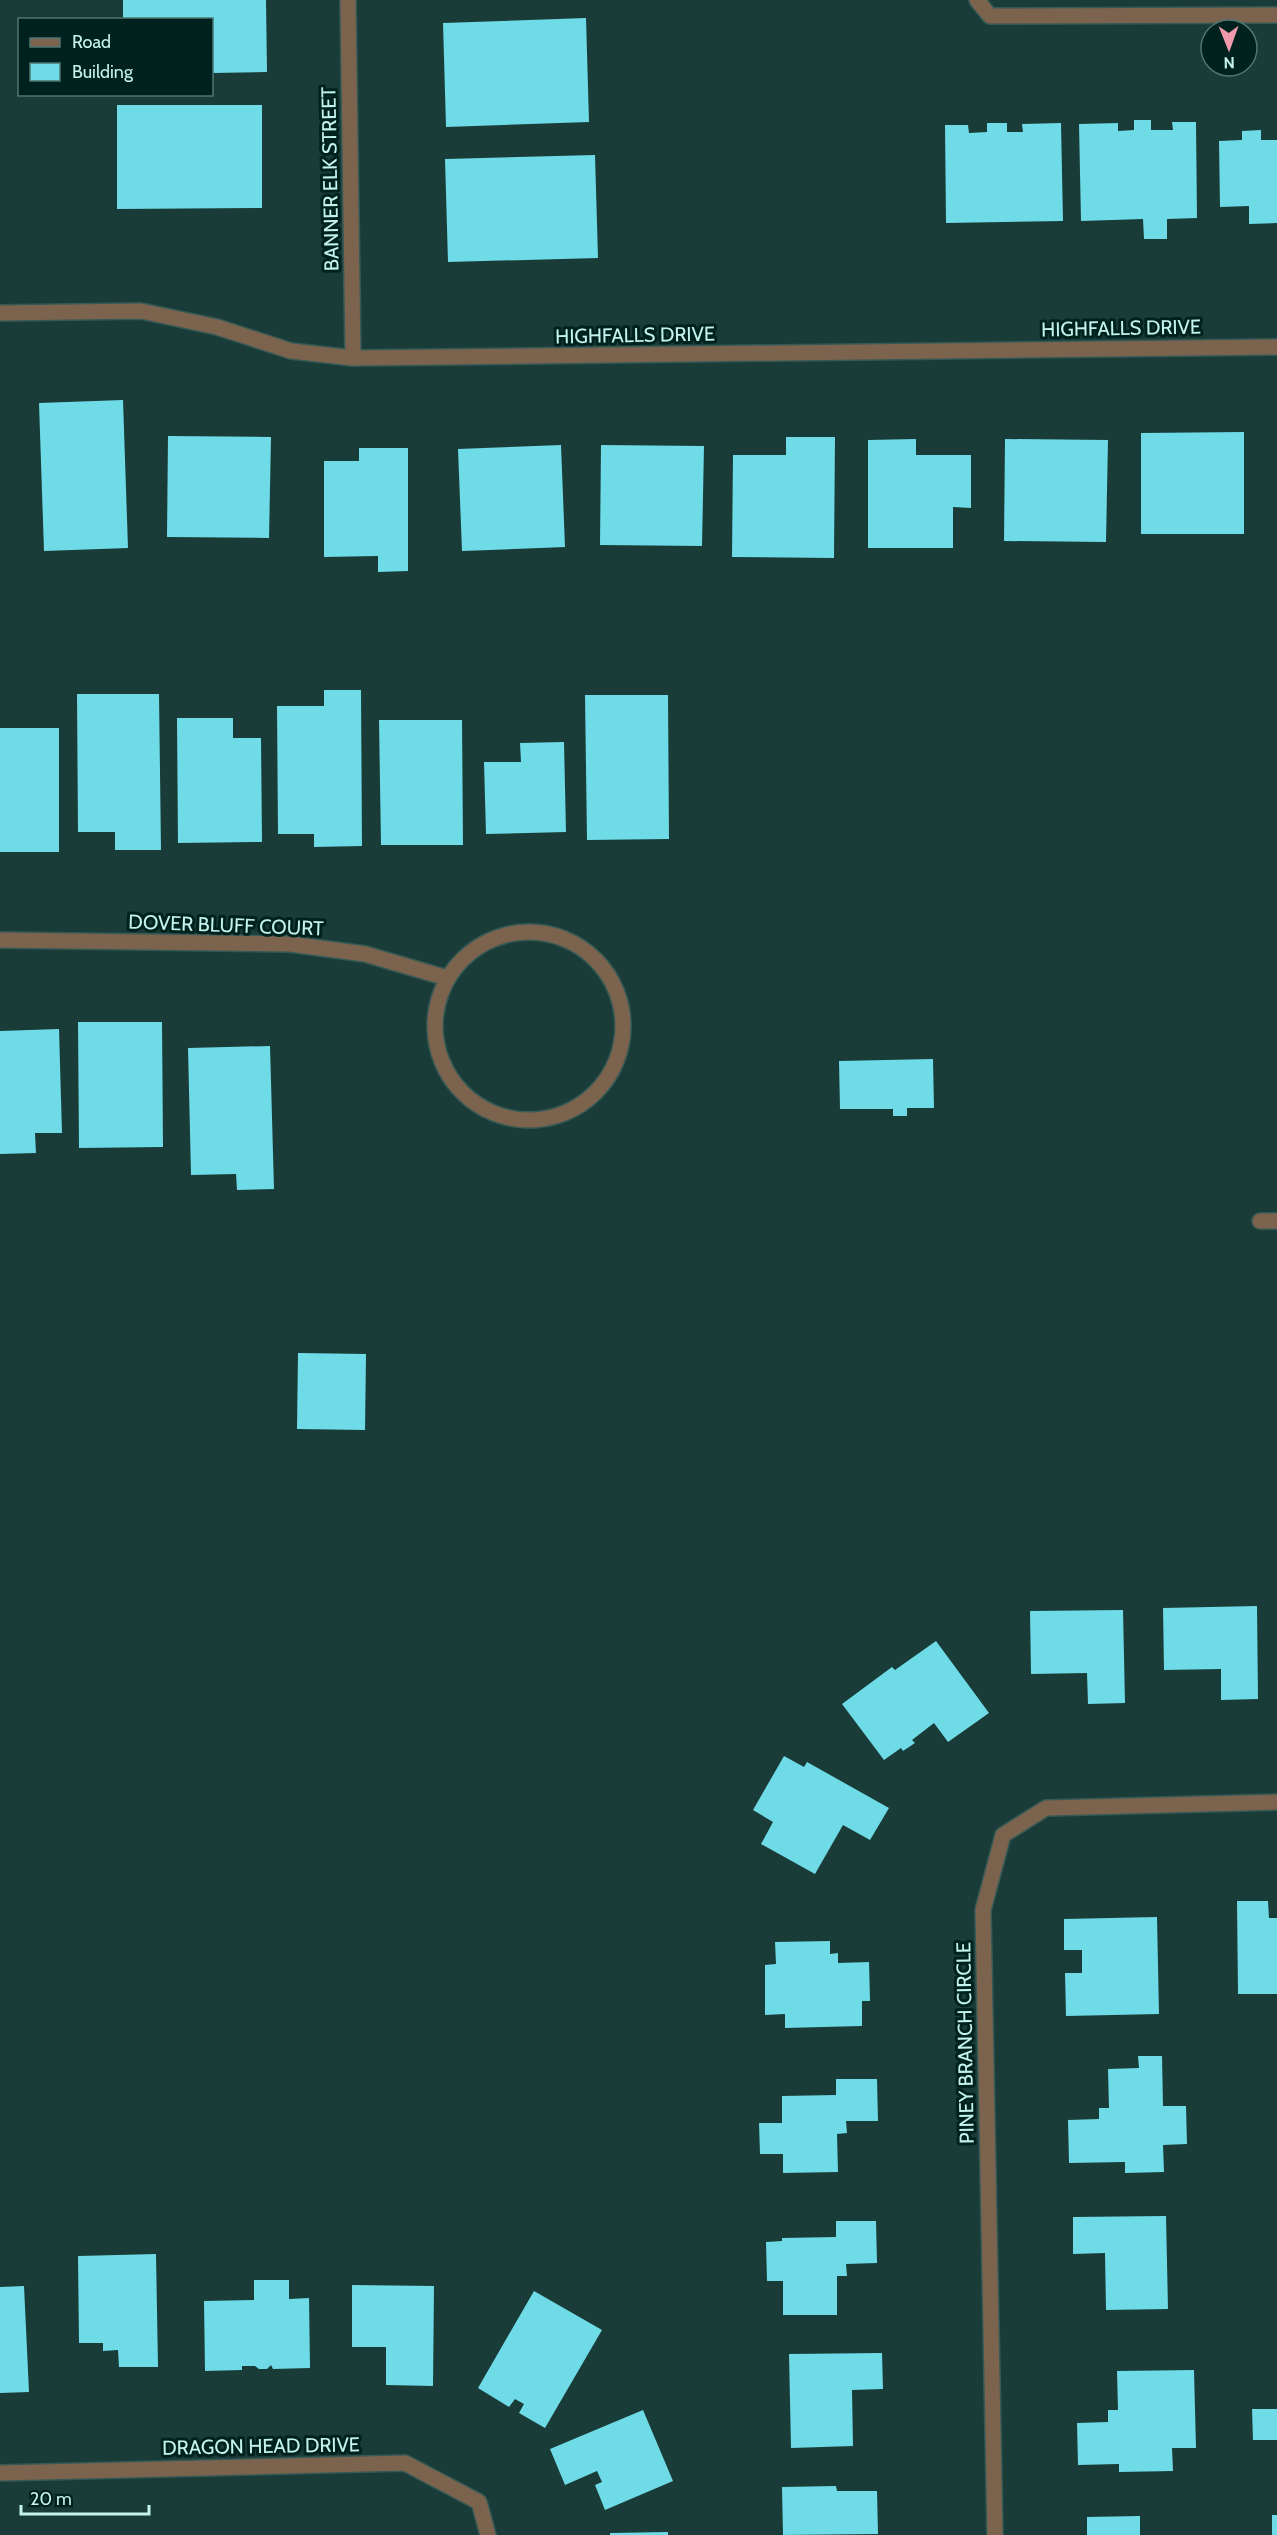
<svg xmlns="http://www.w3.org/2000/svg" width="1277" height="2535" viewBox="0 0 1277 2535" font-family="Cabin,sans-serif">
  <style>
    .building { fill: #6edbe7 }
    .lines { fill: none; stroke-linecap: round; stroke-linejoin: round }
    .minor-casing { stroke: #355955; stroke-width: 18 }
    .minor { stroke: #7b634d; stroke-width: 15 }
    .labels { text-anchor: middle; stroke-width: 6; stroke-linejoin: round; paint-order: stroke }
    .street-label { font-size: 20px; fill: #c3f3ec; stroke: #00221f }
  </style>
  <rect width="100%" height="100%" fill="#1a3c38"/>
  <g class="building">
    <polygon points="123,0 266,0 267,72 212,73 212,20 123,20"/>
    <polygon points="586,18 589,122 446,127 443,23"/>
    <polygon points="117,105 262,105 262,208 117,209"/>
    <polygon points="1134,120 1151,120 1151,130 1173,130 1172,122 1196,122 1197,218 1167,219 1167,239 1144,239 1143,219 1081,221 1079,124 1118,123 1118,131 1134,130"/>
    <polygon points="987,123 1007,123 1007,132 1023,132 1022,124 1061,123 1063,221 946,223 945,125 968,125 969,133 987,132"/>
    <polygon points="1261,130 1261,140 1277,140 1277,223 1249,224 1249,206 1220,207 1219,141 1242,140 1242,131"/>
    <polygon points="595,155 598,258 448,262 445,159"/>
    <polygon points="123,400 128,548 44,551 39,403"/>
    <polygon points="1244,432 1244,534 1141,534 1141,433"/>
    <polygon points="168,436 271,437 269,538 167,537"/>
    <polygon points="786,437 835,437 834,558 732,557 733,455 786,455"/>
    <polygon points="916,439 916,455 971,455 971,508 953,507 953,548 868,548 868,440"/>
    <polygon points="1005,439 1108,440 1106,542 1004,541"/>
    <polygon points="561,445 565,547 462,551 458,449"/>
    <polygon points="601,445 704,446 702,546 600,545"/>
    <polygon points="359,448 408,448 408,571 378,572 378,556 324,557 324,461 359,461"/>
    <polygon points="324,690 361,690 362,846 314,847 314,834 278,834 277,706 324,706"/>
    <polygon points="77,694 159,694 161,850 115,850 115,832 78,832"/>
    <polygon points="585,695 668,695 669,839 587,840"/>
    <polygon points="177,718 233,718 233,738 261,738 262,842 178,843"/>
    <polygon points="379,720 462,720 463,845 381,845"/>
    <rect x="0" y="728" width="59" height="124"/>
    <polygon points="564,742 566,832 486,834 484,762 521,762 520,743"/>
    <polygon points="78,1022 162,1022 163,1147 79,1148"/>
    <polygon points="59,1029 62,1133 35,1133 36,1153 0,1154 0,1031"/>
    <polygon points="270,1046 274,1189 237,1190 236,1174 191,1175 188,1048"/>
    <polygon points="933,1059 934,1108 907,1108 907,1116 893,1116 893,1109 840,1109 839,1061"/>
    <polygon points="298,1353 366,1354 365,1430 297,1429"/>
    <polygon points="1257,1606 1258,1699 1221,1700 1221,1669 1164,1670 1163,1608"/>
    <polygon points="1123,1610 1125,1703 1088,1704 1087,1673 1031,1674 1030,1611"/>
    <polygon points="936,1641 989,1713 948,1742 934,1723 912,1740 915,1743 903,1751 901,1748 884,1760 842,1704 892,1667 895,1670"/>
    <polygon points="784,1756 804,1767 807,1762 889,1808 870,1840 843,1825 815,1874 761,1844 773,1822 753,1810"/>
    <polygon points="1237,1901 1268,1901 1269,1918 1277,1918 1277,1994 1238,1994"/>
    <polygon points="1157,1917 1159,2014 1066,2016 1065,1973 1082,1973 1082,1950 1064,1950 1064,1919"/>
    <polygon points="830,1941 830,1954 838,1953 838,1963 869,1962 870,2001 862,2001 862,2026 785,2028 785,2014 765,2015 765,1965 776,1964 775,1942"/>
    <polygon points="1138,2056 1162,2056 1163,2106 1186,2106 1187,2144 1163,2145 1164,2172 1125,2173 1125,2162 1069,2163 1068,2120 1099,2119 1099,2108 1109,2108 1108,2069 1139,2068"/>
    <polygon points="836,2079 877,2079 878,2121 846,2121 847,2133 837,2134 838,2172 783,2173 783,2154 760,2154 759,2123 782,2123 782,2096 836,2095"/>
    <polygon points="1166,2216 1168,2309 1106,2310 1105,2253 1073,2254 1073,2217"/>
    <polygon points="836,2221 876,2221 877,2263 846,2264 847,2276 837,2276 837,2315 783,2315 783,2281 767,2281 766,2242 782,2241 782,2238 836,2237"/>
    <polygon points="156,2254 158,2367 119,2367 118,2350 103,2351 103,2343 79,2343 78,2256"/>
    <polygon points="254,2280 289,2280 289,2299 309,2298 310,2368 273,2369 271,2365 267,2369 259,2369 255,2366 242,2366 242,2370 205,2371 204,2301 254,2300"/>
    <polygon points="352,2285 434,2286 433,2386 386,2385 386,2347 352,2347"/>
    <polygon points="24,2286 29,2392 0,2393 0,2287"/>
    <polygon points="534,2291 602,2330 545,2428 519,2413 524,2404 515,2399 509,2407 478,2388"/>
    <polygon points="882,2353 883,2389 852,2390 853,2446 791,2448 789,2354"/>
    <polygon points="1194,2370 1196,2448 1172,2448 1173,2471 1119,2472 1119,2464 1078,2465 1077,2423 1108,2422 1108,2410 1118,2410 1117,2371"/>
    <polygon points="1252,2409 1277,2409 1277,2440 1253,2440"/>
    <polygon points="643,2410 673,2481 605,2510 595,2485 602,2482 597,2471 565,2485 550,2449"/>
    <polygon points="836,2486 837,2491 877,2491 878,2534 783,2535 782,2487"/>
    <rect x="1272" y="2515" width="5" height="20"/>
    <polygon points="1140,2516 1140,2535 1087,2535 1087,2517"/>
    <polygon points="668,2532 668,2535 610,2535 610,2533"/>
  </g>
  <g class="lines">
    <g class="minor-casing">
      <g id="minor">
        <polyline points="348,0 353,358"/>
        <polyline points="977,0 990,16 1277,15"/>
        <polyline points="0,313 141,311 217,327 291,351 353,358 1277,347"/>
        <circle cx="529" cy="1026" r="94"/>
        <polyline points="0,940 290,944 365,954 447,978"/>
        <polyline points="1260,1221 1277,1221"/>
        <polyline points="0,2473 405,2463 479,2502 488,2535"/>
        <polyline points="995,2535 983,1910 1003,1835 1046,1808 1277,1802"/>
      </g>
    </g>
    <use href="#minor" class="minor"/>
  </g>
  <g class="labels">
    <g class="street-label">
      <text transform="translate(330 179) rotate(-91)" y="7">BANNER ELK STREET</text>
      <text transform="translate(1121 328) rotate(-1)" y="7">HIGHFALLS DRIVE</text>
      <text transform="translate(635 335) rotate(-1)" y="7">HIGHFALLS DRIVE</text>
      <text transform="translate(226 925) rotate(2)" y="7">DOVER BLUFF COURT</text>
      <text transform="translate(965 2043) rotate(-91)" y="7">PINEY BRANCH CIRCLE</text>
      <text transform="translate(261 2446) rotate(-1)" y="7">DRAGON HEAD DRIVE</text>
    </g>
  </g>
  <rect x="18" y="18" width="195" height="78" fill="#00221f" stroke="#4e7671" stroke-width="1.5"/>
  <rect x="30" y="38" width="30" height="9" fill="#7b634d" stroke="#4e7671" stroke-width="1.5"/>
  <text x="72" y="48" font-size="18" fill="#c3f3ec">Road</text>
  <rect x="30" y="63" width="30" height="18" fill="#6edbe7" stroke="#4e7671" stroke-width="1.5"/>
  <text x="72" y="78" font-size="18" fill="#c3f3ec">Building</text>
  <g transform="translate(1229 48) rotate(179)"><circle r="28" fill="#00221f" stroke="#4e7671" stroke-width="1.5"/>
  <path d="M0-4.5L10 22L0 15L-10 22Z" fill="#f29aad"/>
  <text y="-9" font-size="16" font-weight="bold" text-anchor="middle" fill="#c3f3ec">N</text>
  </g>
  <path d="M21 2505v9h128v-9" fill="none" stroke="#c3f3ec" stroke-width="3"/>
  <text x="30" y="2505" font-size="18" fill="#c3f3ec" stroke="#00221f" stroke-width="4.5" paint-order="stroke">20 m</text>
</svg>
